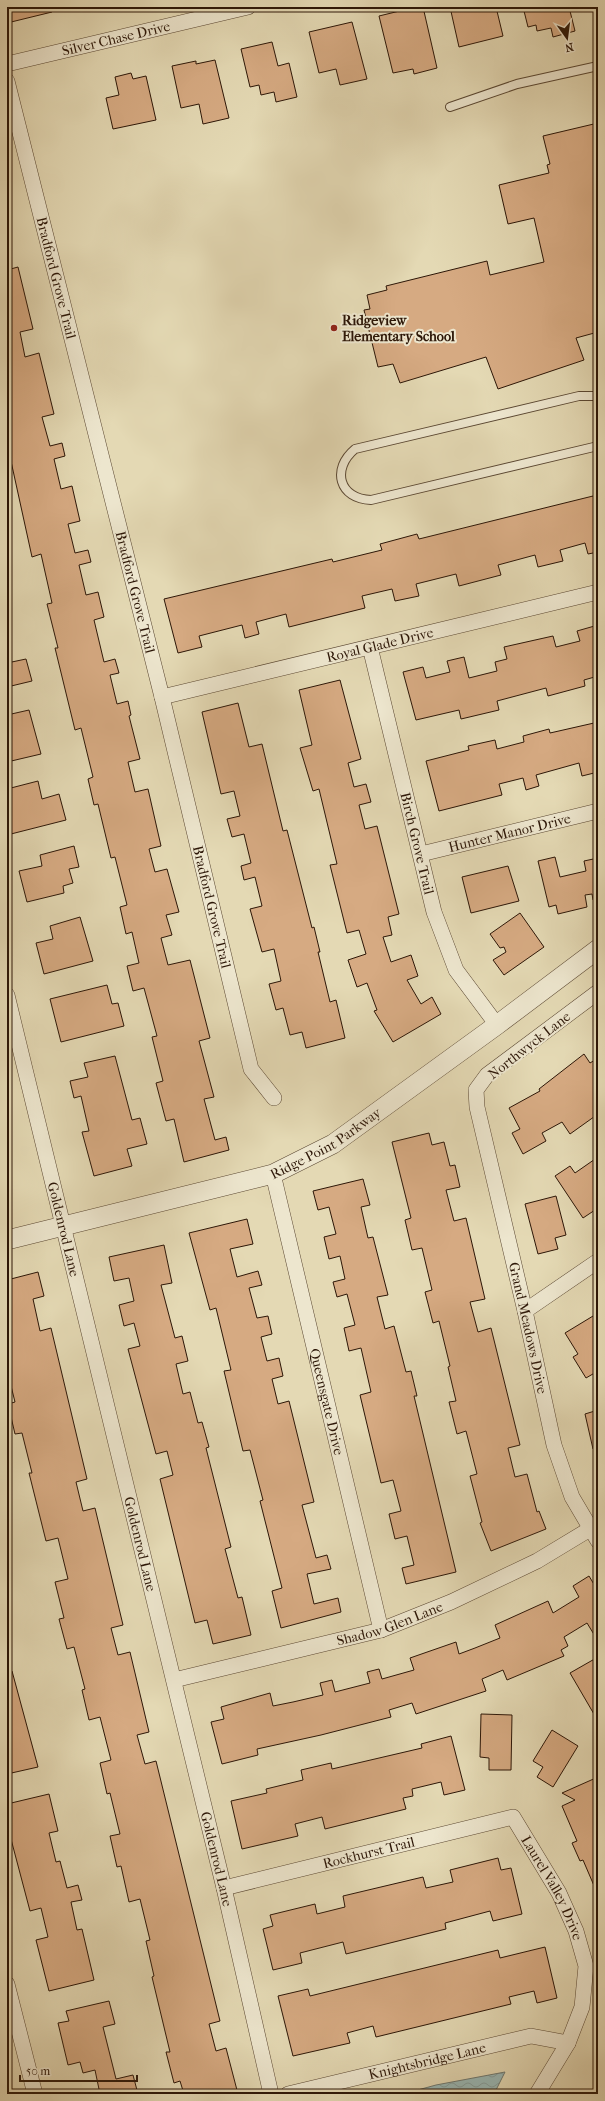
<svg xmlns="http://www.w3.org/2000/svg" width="605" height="2101" viewBox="0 0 605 2101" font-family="'IM FELL French Canon',serif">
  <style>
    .water { fill: url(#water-waves); stroke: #6d7770 }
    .building { fill: #d6aa82; stroke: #2c1607 }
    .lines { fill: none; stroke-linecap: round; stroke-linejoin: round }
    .service-casing { stroke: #5a4732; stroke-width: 10 }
    .minor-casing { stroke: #5a4732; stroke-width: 16 }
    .tertiary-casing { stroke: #5a4732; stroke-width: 20 }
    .service { stroke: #ede6ce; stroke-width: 8 }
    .minor { stroke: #ede6ce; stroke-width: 15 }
    .tertiary { stroke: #ede6ce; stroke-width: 19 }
    .poi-dot { fill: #8f2418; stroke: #ede6ce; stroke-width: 1.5 }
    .labels { text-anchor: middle; stroke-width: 4; stroke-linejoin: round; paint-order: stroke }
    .street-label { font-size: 14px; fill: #2c1607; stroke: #ede6ce }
    .poi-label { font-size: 14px; font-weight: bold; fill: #2c1607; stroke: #ede6ce; text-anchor: start }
  </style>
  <defs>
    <pattern id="water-waves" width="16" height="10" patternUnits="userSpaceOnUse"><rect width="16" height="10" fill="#99b8b6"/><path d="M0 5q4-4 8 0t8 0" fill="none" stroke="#849d9b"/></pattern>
  </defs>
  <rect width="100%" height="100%" fill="#e4d9b4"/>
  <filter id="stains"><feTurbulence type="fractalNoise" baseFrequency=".005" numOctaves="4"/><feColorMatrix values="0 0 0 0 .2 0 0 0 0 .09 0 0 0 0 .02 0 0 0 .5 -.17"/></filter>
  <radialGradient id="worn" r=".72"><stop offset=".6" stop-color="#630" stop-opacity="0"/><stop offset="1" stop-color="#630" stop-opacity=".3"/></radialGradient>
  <polygon class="water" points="505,2072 494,2094 403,2094 436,2085"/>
  <g class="building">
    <polygon points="7,7 51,7 52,12 7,23"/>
    <polygon points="416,7 423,7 437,68 414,74 413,69 393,73 379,16"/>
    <polygon points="450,7 496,7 503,36 459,47"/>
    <polygon points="523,7 569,7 575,31 553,37 551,28 537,31 536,25 528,27"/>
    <polygon points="352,22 367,79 340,85 336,69 319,73 309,32"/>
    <polygon points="272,42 278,66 289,63 297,97 276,102 274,92 261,95 259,85 250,87 241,49"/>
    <polygon points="215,60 229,118 203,124 199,104 181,108 172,66 196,61 196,64"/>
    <polygon points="131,73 133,79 146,76 156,120 113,129 106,98 119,95 115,77"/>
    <polygon points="598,123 598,332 576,338 584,360 498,389 486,357 400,383 393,364 378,367 364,310 370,309 367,295 387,290 386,286 487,261 490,275 544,262 534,218 508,224 499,185 549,173 547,165 550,164 543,136"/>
    <polygon points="18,267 33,329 20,332 25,357 39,353 54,414 42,417 50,446 62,443 65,456 54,459 61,489 72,486 80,521 68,524 75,553 88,550 91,562 79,565 86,595 98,592 104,617 94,620 104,662 115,659 119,673 110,675 117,704 128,701 131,715 129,716 140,759 128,762 135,792 148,789 161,846 149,849 155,872 167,869 179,912 166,915 172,935 161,938 168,965 190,960 210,1038 199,1041 214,1097 204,1099 215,1140 226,1137 229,1150 184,1162 174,1119 166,1121 156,1083 163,1081 152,1037 157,1036 144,988 133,991 127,966 139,963 132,932 126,934 120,907 127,905 115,857 111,858 98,804 94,805 88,779 93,777 81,728 75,730 55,648 58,648 47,604 52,603 41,554 32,557 7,443 7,270"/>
    <polygon points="593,496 594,499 598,498 598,552 588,554 585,543 560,550 563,561 538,567 535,555 498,565 501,575 459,586 456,574 416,584 419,596 395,601 392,589 362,596 365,608 289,627 286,614 256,622 259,634 245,638 242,625 199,636 202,647 178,653 164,599 332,559 333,562 382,550 380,544 417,534 419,539"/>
    <polygon points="598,625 598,676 584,680 585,686 548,696 546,688 497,701 499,710 461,719 459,710 416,720 403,672 423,667 426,678 450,672 447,661 464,657 469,678 497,671 495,662 507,659 504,647 553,636 556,647 580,641 577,631"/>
    <polygon points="26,659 32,681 7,687 7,663"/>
    <polygon points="340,680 361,759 348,763 354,787 366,784 371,802 359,805 365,829 377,826 399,914 388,917 392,935 383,937 391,962 411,955 418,976 407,980 421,1004 432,997 441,1014 393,1042 374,1011 377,1010 367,983 357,987 348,960 366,954 359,930 347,933 330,865 337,864 319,789 313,791 300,748 312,745 299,690"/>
    <polygon points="238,703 249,747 262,744 283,831 287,830 312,928 314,927 320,952 318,952 330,1002 336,1000 345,1038 306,1048 302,1032 290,1035 283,1008 276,1010 269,984 281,981 274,949 262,952 250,909 262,906 255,877 244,880 241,866 251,863 244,834 232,837 227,819 240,816 234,791 221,794 202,712"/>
    <polygon points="29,710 41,754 7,762 7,715"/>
    <polygon points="594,723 598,740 598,772 582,776 579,763 536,775 539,786 526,790 523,778 499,784 502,795 439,811 426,761 469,750 468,746 495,740 497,749 524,742 523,736 549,729 550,733"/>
    <polygon points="38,781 42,799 59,794 66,820 7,835 7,789"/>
    <polygon points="74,846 79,867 69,869 73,883 63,886 64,893 27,902 19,871 42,866 40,855"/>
    <polygon points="555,857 560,877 586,871 584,861 598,858 598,900 593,900 592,894 585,895 587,907 558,914 556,905 549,907 538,861"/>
    <polygon points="508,866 519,901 471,913 462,877"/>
    <polygon points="520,913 544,947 504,975 493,960 506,952 504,947 500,948 490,934"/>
    <polygon points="80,917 93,961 44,974 36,943 53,939 50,926"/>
    <polygon points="107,985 112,1004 118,1003 124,1026 61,1042 50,999"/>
    <polygon points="584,1054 590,1063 598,1058 598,1114 570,1134 562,1122 542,1133 546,1141 523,1154 512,1133 520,1129 509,1108 540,1091 539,1089"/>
    <polygon points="115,1056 132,1120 140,1118 147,1144 127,1149 132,1166 94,1176 82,1132 89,1131 81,1096 74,1098 70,1081 88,1077 84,1063"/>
    <polygon points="429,1133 432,1145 444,1142 450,1166 455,1165 460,1187 446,1190 454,1221 466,1218 485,1299 470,1302 478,1332 491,1328 520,1445 508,1448 515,1477 527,1474 537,1512 539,1511 546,1529 491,1551 480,1523 482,1522 470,1476 477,1474 466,1431 457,1434 449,1402 456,1401 448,1367 450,1366 439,1321 433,1323 425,1292 432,1290 422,1248 412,1250 405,1220 411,1218 392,1142"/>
    <polygon points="598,1157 598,1208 583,1218 555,1176 570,1166 575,1173"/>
    <polygon points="363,1179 370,1205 361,1207 368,1238 373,1237 388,1295 377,1297 385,1329 394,1326 406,1372 411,1371 417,1396 414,1396 456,1572 406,1584 402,1568 414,1565 407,1536 395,1539 389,1514 401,1511 393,1480 381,1483 360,1395 371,1392 361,1348 349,1351 344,1328 355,1325 347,1294 337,1297 333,1282 345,1279 340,1256 329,1259 324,1237 336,1234 329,1207 318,1210 313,1191"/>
    <polygon points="556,1196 566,1235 555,1238 558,1249 538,1254 525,1204"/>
    <polygon points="247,1219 253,1244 230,1249 237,1277 258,1271 262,1285 249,1288 257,1318 268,1316 272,1334 261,1337 267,1361 279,1358 283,1376 272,1379 278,1404 289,1401 314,1502 302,1505 316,1558 327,1555 331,1569 307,1574 314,1604 338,1598 341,1612 281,1628 272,1591 282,1588 260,1501 263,1500 250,1450 243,1451 224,1371 231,1370 216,1308 210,1310 189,1233"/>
    <polygon points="164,1245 172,1283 161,1285 175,1338 182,1336 188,1361 176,1364 183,1394 190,1392 198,1423 202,1422 209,1447 206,1448 231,1547 225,1549 238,1598 242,1597 251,1635 213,1644 207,1620 195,1623 160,1479 173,1475 167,1451 156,1454 128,1349 140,1346 134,1323 124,1326 119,1305 134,1301 129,1278 114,1281 109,1257"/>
    <polygon points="38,1272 44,1296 33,1299 40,1331 51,1328 87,1479 76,1482 83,1511 95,1508 123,1625 111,1628 118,1655 130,1652 149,1732 137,1735 145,1764 156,1761 220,2021 209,2024 216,2051 226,2048 238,2094 184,2094 180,2081 174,2083 166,2052 170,2052 152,1977 154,1976 146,1941 150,1940 140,1899 129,1902 121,1866 117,1867 110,1836 120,1834 110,1793 107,1794 100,1763 111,1760 100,1717 89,1720 82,1690 85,1689 74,1647 67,1649 59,1619 64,1618 55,1582 68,1579 58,1538 46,1541 29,1473 32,1473 22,1433 15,1434 8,1404 15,1402 7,1370 7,1280"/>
    <polygon points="598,1313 598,1371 586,1378 573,1357 578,1354 565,1333"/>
    <polygon points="598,1410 598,1449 593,1449 585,1414"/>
    <polygon points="589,1576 598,1591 598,1641 587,1623 564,1637 568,1646 561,1650 564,1656 507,1680 503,1670 482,1679 486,1691 416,1714 412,1703 389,1710 391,1717 321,1735 257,1749 258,1755 222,1764 211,1722 224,1719 221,1707 270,1693 273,1706 293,1702 323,1695 320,1683 332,1680 335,1692 370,1683 367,1672 379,1669 382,1679 414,1670 410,1658 456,1642 459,1654 475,1648 500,1638 495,1625 548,1601 553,1613 579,1597 573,1586"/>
    <polygon points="598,1657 598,1721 570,1673"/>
    <polygon points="12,1671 38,1767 7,1774 7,1672"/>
    <polygon points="481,1714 512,1715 511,1770 489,1770 489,1758 480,1757"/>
    <polygon points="552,1730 578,1746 553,1787 537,1777 543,1767 533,1761"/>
    <polygon points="451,1736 465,1790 444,1795 441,1782 412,1789 413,1796 403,1798 406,1809 325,1829 322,1817 295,1824 298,1836 242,1849 231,1801 267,1793 266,1789 303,1780 301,1770 331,1763 332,1769 422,1748 421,1744"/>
    <polygon points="598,1777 598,1895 583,1860 580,1861 572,1843 577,1841 562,1806 575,1800 562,1793"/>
    <polygon points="49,1794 58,1831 49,1833 56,1862 60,1861 67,1888 78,1885 82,1900 71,1902 77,1930 82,1929 94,1980 49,1991 36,1940 48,1937 41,1908 30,1911 7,1824 7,1804"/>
    <polygon points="498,1858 501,1870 511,1868 522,1914 493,1921 490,1911 445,1923 446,1929 346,1954 343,1942 300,1953 302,1963 273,1970 263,1929 273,1926 270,1915 315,1904 317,1914 345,1907 343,1896 423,1877 426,1888 453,1882 450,1870"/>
    <polygon points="545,1947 557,1998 537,2003 534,1991 509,1997 511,2004 376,2037 373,2026 347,2033 350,2043 293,2056 278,1996 308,1989 310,1996 498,1950 500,1958"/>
    <polygon points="109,2001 115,2024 103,2027 116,2079 133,2075 138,2094 100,2094 95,2070 83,2073 80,2062 68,2065 58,2023 69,2021 66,2011"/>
  </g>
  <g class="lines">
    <g class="service-casing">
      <g id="service">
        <polyline points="450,107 517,84 598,66"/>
        <path d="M 598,396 L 579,396 L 355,449 C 331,469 339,499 371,500 L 598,446"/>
      </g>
    </g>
    <g class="minor-casing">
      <g id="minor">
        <path id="s1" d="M 7,64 L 248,7"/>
        <path id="s2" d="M 7,81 L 162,697 L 251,1069 L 274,1098"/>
        <path id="s3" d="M 370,647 L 434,912 L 456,970 L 497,1025"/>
        <path id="s4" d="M 162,697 L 598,592"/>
        <path id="s5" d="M 421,854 L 598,811"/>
        <path id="s6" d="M 598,992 L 487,1075 L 476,1090 L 477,1107 L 525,1311 L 554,1445 L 572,1497 L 598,1541"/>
        <path id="s7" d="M 7,995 L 224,1888 L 271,2094"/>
        <path id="s8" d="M 273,1174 L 381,1630"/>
        <polyline points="525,1311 598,1261"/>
        <path id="s9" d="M 174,1680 L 381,1630 L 451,1602 L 537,1561 L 590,1529"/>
        <path id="s10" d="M 224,1888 L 513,1817 L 559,1893 L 576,1931 L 586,1966 L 582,2007 L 568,2043 L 537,2094"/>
        <polyline points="7,1984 35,2094"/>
        <path id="s11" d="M 288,2094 L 531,2036 L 568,2043"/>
      </g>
    </g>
    <g class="tertiary-casing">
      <g id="tertiary">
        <path id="s12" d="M 7,1240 L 273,1174 L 333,1144 L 497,1025 L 598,949"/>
      </g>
    </g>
    <use href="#service" class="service"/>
    <use href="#minor" class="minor"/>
    <use href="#tertiary" class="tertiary"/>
  </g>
  <circle class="poi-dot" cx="334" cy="328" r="4"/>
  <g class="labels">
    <g class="street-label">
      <text dy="5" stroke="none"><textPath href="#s1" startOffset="112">Silver Chase Drive</textPath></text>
      <text dy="5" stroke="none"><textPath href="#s2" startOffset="203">Bradford Grove Trail</textPath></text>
      <text dy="5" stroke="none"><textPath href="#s2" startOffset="527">Bradford Grove Trail</textPath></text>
      <text dy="5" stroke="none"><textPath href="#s4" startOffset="224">Royal Glade Drive</textPath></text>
      <text dy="5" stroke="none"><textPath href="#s5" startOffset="91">Hunter Manor Drive</textPath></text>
      <text dy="5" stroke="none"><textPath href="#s3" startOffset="202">Birch Grove Trail</textPath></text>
      <text dy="5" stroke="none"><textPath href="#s2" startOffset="851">Bradford Grove Trail</textPath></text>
      <text transform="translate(529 1045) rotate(-38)" y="5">Northwyck Lane</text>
      <text dy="5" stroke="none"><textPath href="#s12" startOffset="335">Ridge Point Parkway</textPath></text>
      <text dy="5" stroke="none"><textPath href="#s7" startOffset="241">Goldenrod Lane</textPath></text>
      <text dy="5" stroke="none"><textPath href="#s6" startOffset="401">Grand Meadows Drive</textPath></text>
      <text dy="5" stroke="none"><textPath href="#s8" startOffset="234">Queensgate Drive</textPath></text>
      <text dy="5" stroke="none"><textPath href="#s7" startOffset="565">Goldenrod Lane</textPath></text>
      <text dy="5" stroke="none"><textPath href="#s9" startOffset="223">Shadow Glen Lane</textPath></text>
      <text dy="5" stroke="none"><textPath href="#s10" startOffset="149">Rockhurst Trail</textPath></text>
      <text dy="5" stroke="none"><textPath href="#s7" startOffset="889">Goldenrod Lane</textPath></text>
      <text dy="5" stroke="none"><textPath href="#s10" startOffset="379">Laurel Valley Drive</textPath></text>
      <text dy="5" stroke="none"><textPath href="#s11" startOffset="143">Knightsbridge Lane</textPath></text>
    </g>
    <g class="poi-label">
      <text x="342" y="325">Ridgeview<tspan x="342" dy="16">Elementary School</tspan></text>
    </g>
  </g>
  <rect width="605" height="2101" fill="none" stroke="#e4d9b4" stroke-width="24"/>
  <rect x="8" y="8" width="589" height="2085" fill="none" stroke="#2c1607" stroke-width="2"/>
  <rect x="12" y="12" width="581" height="2077" fill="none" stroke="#2c1607"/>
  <g transform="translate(567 38) rotate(166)" stroke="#ede6ce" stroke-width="3" paint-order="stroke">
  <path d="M0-3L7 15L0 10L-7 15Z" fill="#2c1607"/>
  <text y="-6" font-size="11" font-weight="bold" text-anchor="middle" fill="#2c1607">N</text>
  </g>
  <path d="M20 2075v6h117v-6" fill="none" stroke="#2c1607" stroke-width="2"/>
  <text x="26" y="2075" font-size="12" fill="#2c1607" stroke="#ede6ce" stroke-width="3" paint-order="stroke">50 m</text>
  <rect width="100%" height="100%" filter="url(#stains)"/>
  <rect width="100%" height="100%" fill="url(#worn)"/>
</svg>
